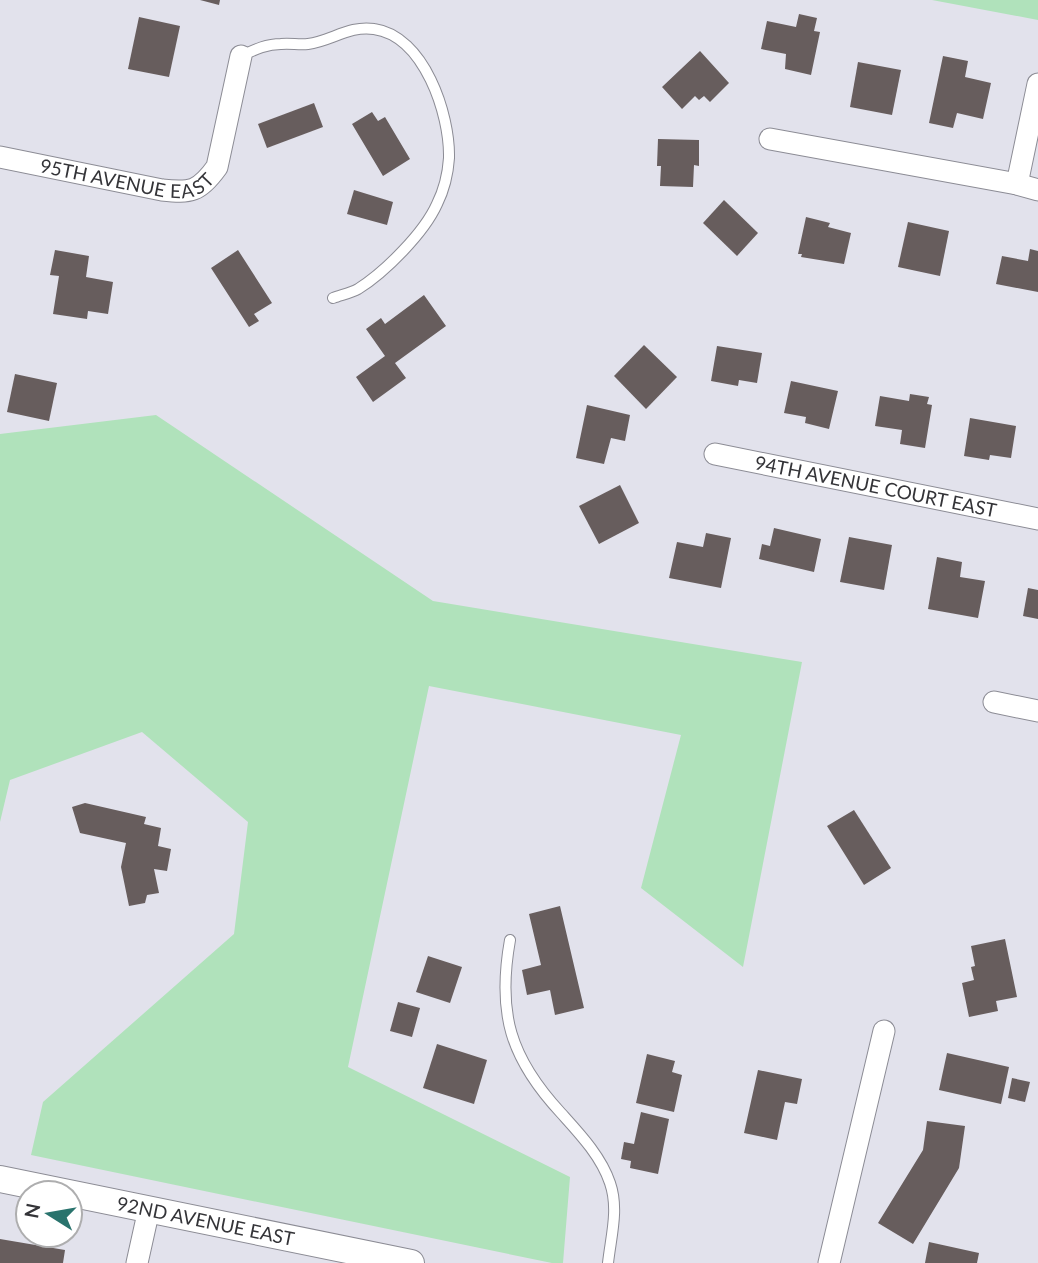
<svg xmlns="http://www.w3.org/2000/svg" width="1038" height="1263" viewBox="0 0 1038 1263" font-family="Lato,sans-serif">
  <style>
    .green { fill: #b0e2bb }
    .building { fill: #675d5d }
    .lines { fill: none; stroke-linecap: round; stroke-linejoin: round }
    .service-casing { stroke: #8c8c95; stroke-width: 12 }
    .minor-casing { stroke: #8c8c95; stroke-width: 23 }
    .tertiary-casing { stroke: #8c8c95; stroke-width: 28 }
    .service { stroke: #fff; stroke-width: 10 }
    .minor { stroke: #fff; stroke-width: 21 }
    .tertiary { stroke: #fff; stroke-width: 26 }
    .labels { text-anchor: middle; stroke-width: 7; stroke-linejoin: round; paint-order: stroke }
    .street-label { font-size: 19px; fill: #343438; stroke: #fff }
  </style>
  <rect width="100%" height="100%" fill="#e2e2ec"/>
  <g class="green">
    <polygon points="932,0 1038,0 1038,20"/>
    <polygon points="156,415 433,601 802,662 743,967 641,888 681,735 429,686 348,1067 570,1177 563,1263 552,1263 31,1155 43,1102 234,934 248,822 142,732 10,780 0,822 0,434"/>
  </g>
  <g class="building">
    <polygon points="200,0 220,0 219,5"/>
    <polygon points="799,14 817,18 814,31 820,32 811,75 785,69 786,54 761,49 767,21 796,27"/>
    <polygon points="139,17 180,26 169,77 128,69"/>
    <polygon points="700,51 729,83 710,102 704,96 699,100 695,96 682,109 662,87"/>
    <polygon points="943,56 968,61 965,77 991,83 983,119 957,113 953,128 929,123"/>
    <polygon points="858,62 901,70 892,115 850,107"/>
    <polygon points="314,103 323,127 267,148 258,124"/>
    <polygon points="372,112 378,121 385,117 410,159 383,176 352,124"/>
    <polygon points="658,139 699,140 699,166 694,165 693,187 660,186 661,166 657,166"/>
    <polygon points="354,190 393,202 387,225 347,214"/>
    <polygon points="724,200 758,233 737,256 703,223"/>
    <polygon points="806,217 830,223 828,227 851,233 844,264 801,257 802,254 798,254"/>
    <polygon points="908,222 949,231 940,276 898,267"/>
    <polygon points="1030,249 1038,251 1038,292 996,284 1002,256 1028,261"/>
    <polygon points="55,250 89,256 86,277 113,282 108,314 88,311 87,319 53,314 59,276 50,275"/>
    <polygon points="238,250 272,303 254,314 259,321 249,327 211,268"/>
    <polygon points="424,295 446,326 395,363 406,378 373,402 356,377 385,356 366,329 381,318 385,324"/>
    <polygon points="644,345 677,377 646,409 614,376"/>
    <polygon points="717,346 762,353 757,383 739,380 738,386 711,381"/>
    <polygon points="15,374 57,383 49,421 7,412"/>
    <polygon points="791,381 838,391 829,429 805,423 806,417 784,413"/>
    <polygon points="910,394 929,397 927,404 932,405 925,448 900,444 902,430 875,426 880,396 909,401"/>
    <polygon points="587,405 630,415 625,441 611,438 604,464 576,458"/>
    <polygon points="970,418 1016,426 1011,458 990,455 989,460 964,456"/>
    <polygon points="620,485 639,523 599,544 579,506"/>
    <polygon points="774,528 821,539 814,572 759,559 762,544 770,546"/>
    <polygon points="706,533 731,538 721,588 669,578 677,542 703,547"/>
    <polygon points="849,537 892,545 884,590 840,582"/>
    <polygon points="937,557 962,562 960,577 985,581 978,618 928,609"/>
    <polygon points="1028,588 1038,590 1038,619 1023,616"/>
    <polygon points="85,803 146,817 144,824 161,828 158,846 171,849 167,871 154,869 159,893 147,895 145,903 129,906 121,867 126,843 80,833 72,807"/>
    <polygon points="854,810 891,868 864,885 827,826"/>
    <polygon points="560,906 584,1008 555,1015 550,990 527,995 522,970 541,965 529,914"/>
    <polygon points="1005,939 1017,997 996,1001 998,1011 969,1017 962,983 974,980 971,967 975,966 971,946"/>
    <polygon points="428,956 462,967 450,1003 416,992"/>
    <polygon points="398,1002 420,1008 412,1037 390,1031"/>
    <polygon points="437,1044 487,1060 474,1104 423,1088"/>
    <polygon points="947,1053 1009,1067 1001,1104 939,1090"/>
    <polygon points="647,1054 675,1061 672,1072 682,1075 674,1112 636,1103"/>
    <polygon points="758,1070 802,1079 797,1104 785,1102 777,1140 744,1133"/>
    <polygon points="1012,1078 1030,1082 1025,1102 1008,1098"/>
    <polygon points="641,1112 669,1119 658,1174 630,1168 631,1161 621,1159 624,1142 634,1144"/>
    <polygon points="927,1121 965,1126 959,1168 913,1244 878,1223 923,1150"/>
    <polygon points="0,1239 65,1250 63,1263 0,1263"/>
    <polygon points="929,1242 979,1253 977,1263 925,1263"/>
  </g>
  <g class="lines">
    <g class="service-casing">
      <g id="service">
        <path d="M 241,56 C 254,50 266,44 281,44 C 290,43 299,45 308,44 C 331,41 350,25 374,29 C 424,36 450,114 449,158 C 448,173 444,190 437,204 C 424,233 385,272 358,289 C 351,293 341,295 333,298"/>
        <path d="M 510,940 C 497,1013 510,1058 561,1113 C 579,1133 601,1156 610,1183 C 619,1209 611,1236 608,1263"/>
      </g>
    </g>
    <g class="minor-casing">
      <g id="minor">
        <polyline points="770,139 1017,184 1038,190"/>
        <path id="s1" d="M 0,157 L 162,190 C 191,193 199,192 217,167 L 241,56"/>
        <polyline points="1017,184 1038,84"/>
        <path id="s2" d="M 715,454 L 1038,519"/>
        <polyline points="994,702 1038,711"/>
        <polyline points="137,1263 149,1209"/>
        <polyline points="829,1263 884,1031"/>
      </g>
    </g>
    <g class="tertiary-casing">
      <g id="tertiary">
        <path id="s3" d="M 0,1179 L 411,1263"/>
      </g>
    </g>
    <use href="#service" class="service"/>
    <use href="#minor" class="minor"/>
    <use href="#tertiary" class="tertiary"/>
  </g>
  <g class="labels">
    <g class="street-label">
      <text dy="7" stroke="none"><textPath href="#s1" startOffset="130">95TH AVENUE EAST</textPath></text>
      <text dy="7" stroke="none"><textPath href="#s2" startOffset="164">94TH AVENUE COURT EAST</textPath></text>
      <text dy="7" stroke="none"><textPath href="#s3" startOffset="210">92ND AVENUE EAST</textPath></text>
    </g>
  </g>
  <g transform="translate(49 1214) rotate(281)"><circle r="33" fill="#ffffff" stroke="#aeaeaf" stroke-width="2"/>
  <path d="M0-5L12 26L0 18L-12 26Z" fill="#29736d"/>
  <text y="-10" font-size="19" font-weight="bold" text-anchor="middle" fill="#343438">N</text>
  </g>
</svg>
